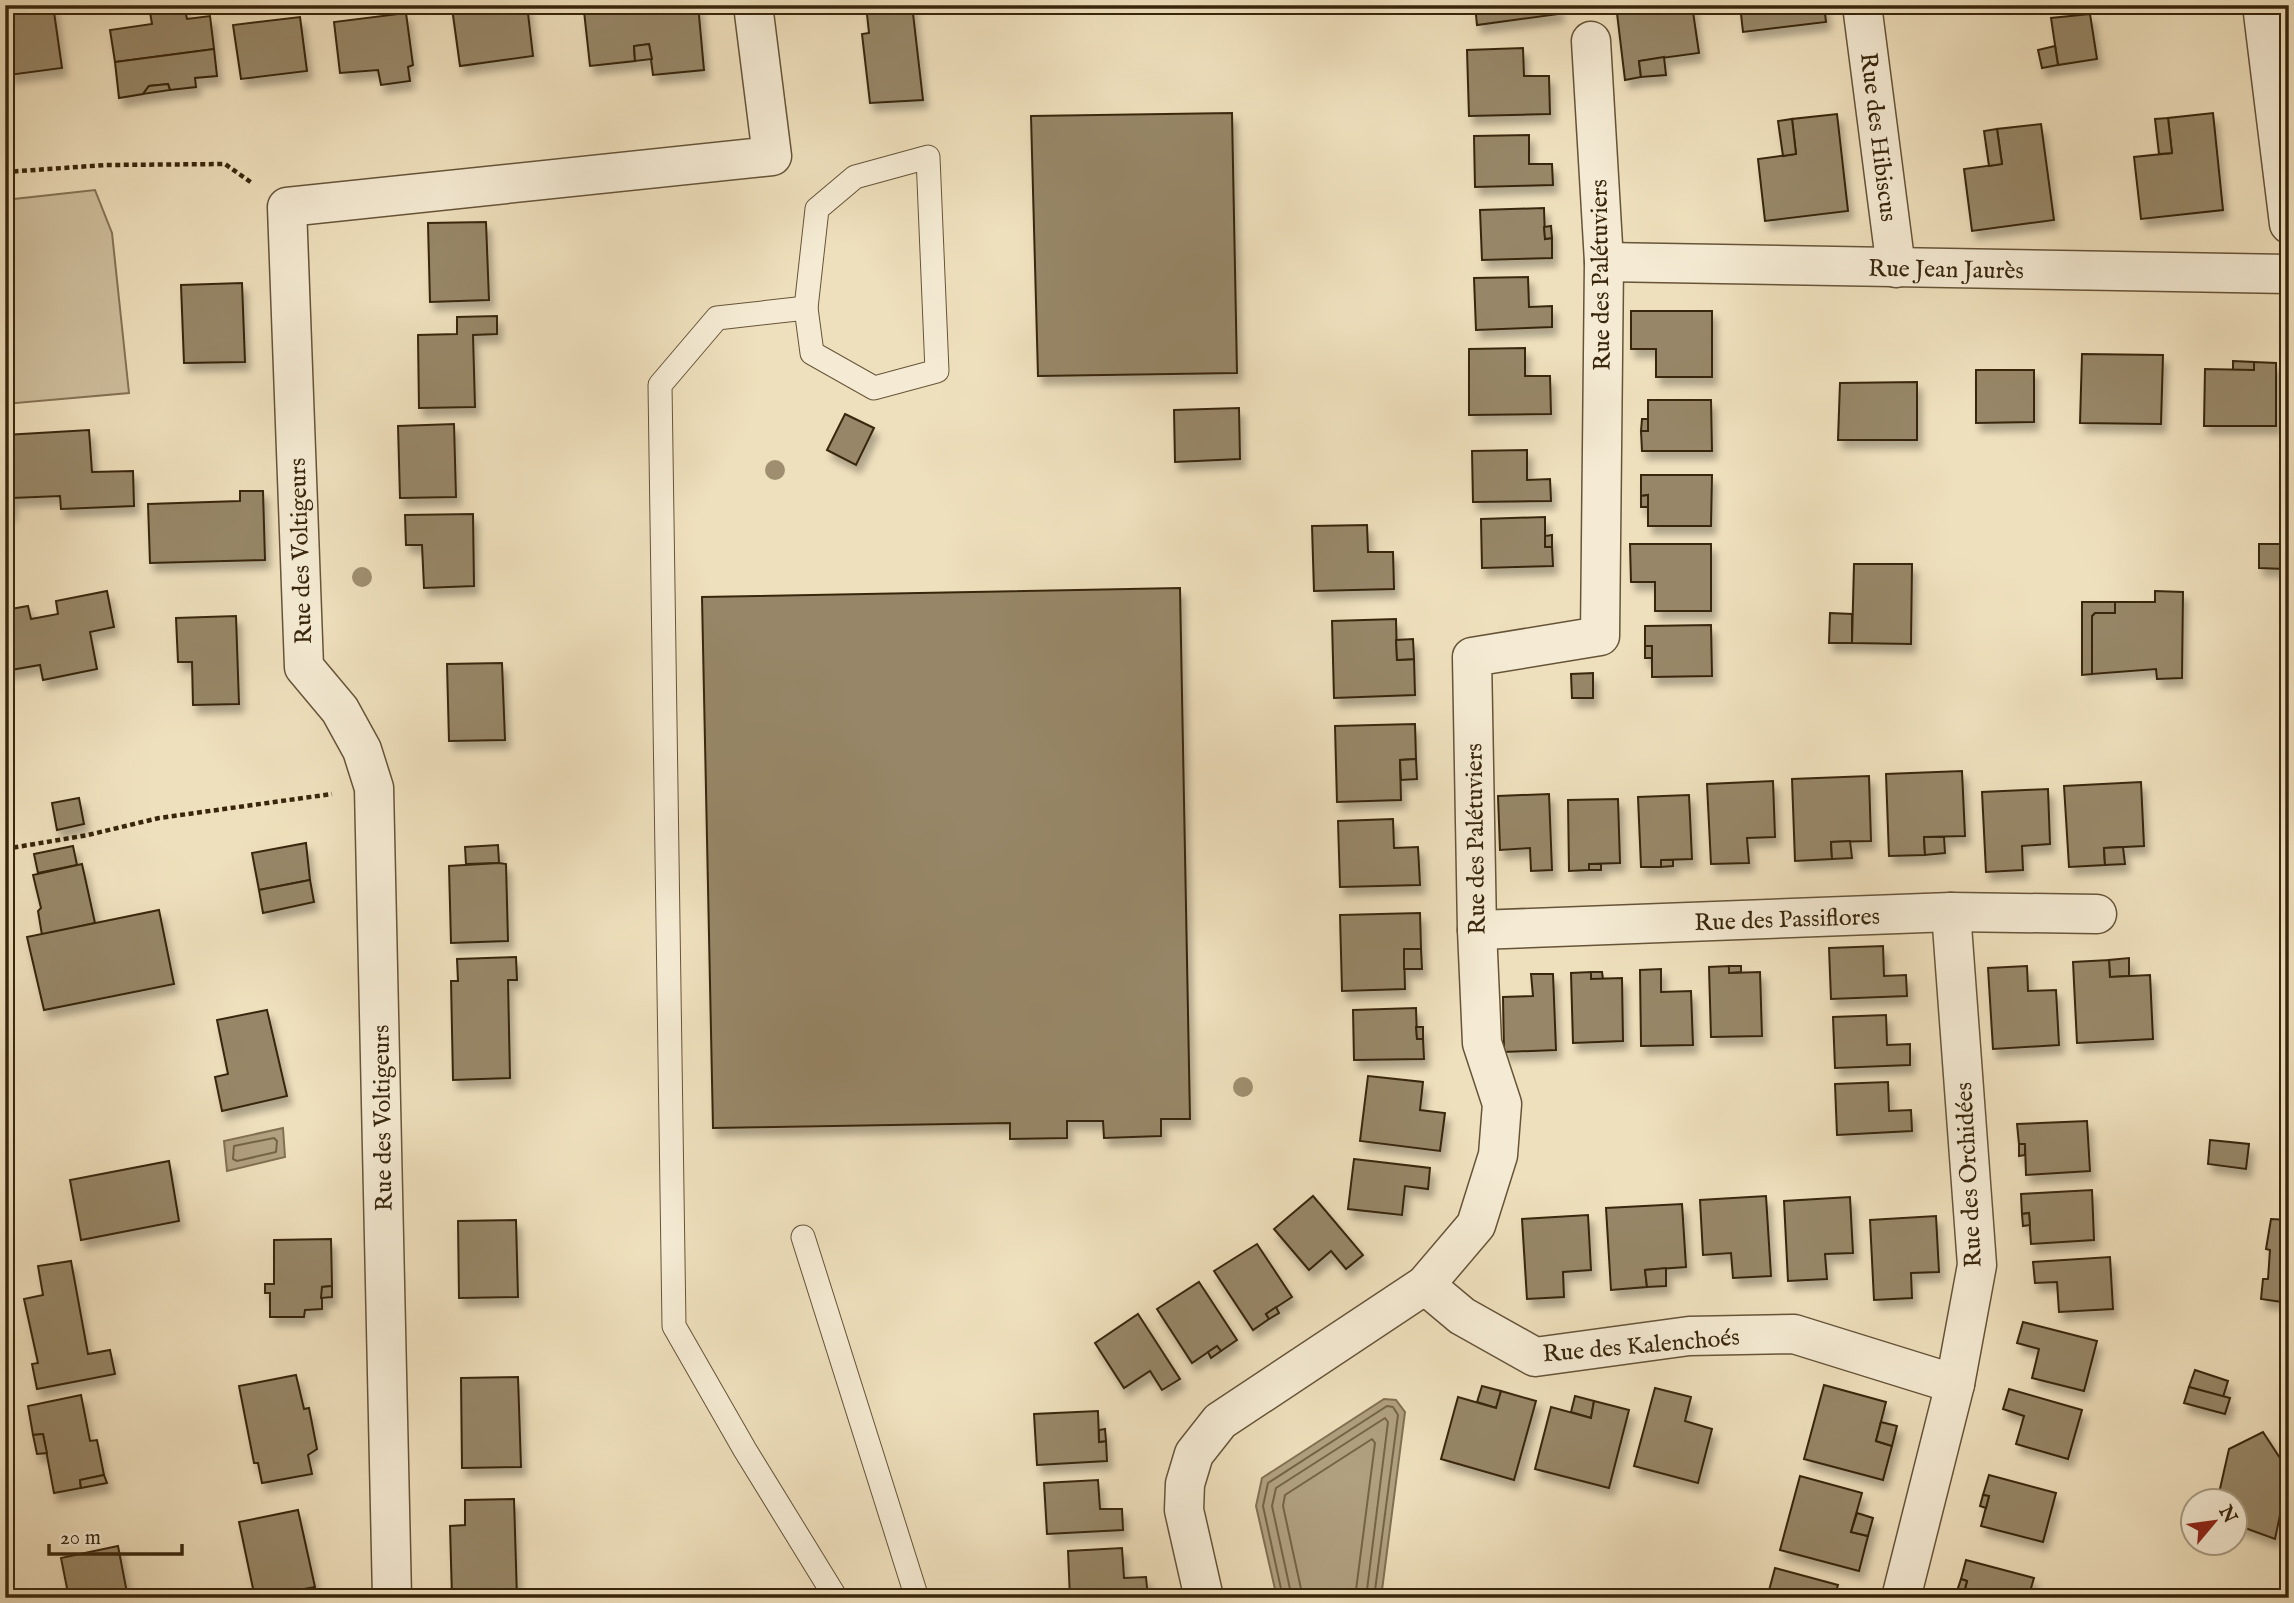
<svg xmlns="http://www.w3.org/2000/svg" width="2294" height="1603" viewBox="0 0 2294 1603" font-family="'IM FELL English',serif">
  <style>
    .green { fill: #d0c09f; stroke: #847356; stroke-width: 2 }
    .water { fill: #b1a181; stroke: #817052; stroke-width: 2 }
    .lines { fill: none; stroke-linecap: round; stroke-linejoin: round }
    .shore { stroke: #746446; stroke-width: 2 }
    .building { fill: #978768; stroke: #38260c; stroke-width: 2; filter: url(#shadow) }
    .lane-casing { stroke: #665438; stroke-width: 25 }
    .street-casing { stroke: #665438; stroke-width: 41 }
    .path { stroke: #38260c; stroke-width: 4.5; stroke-dasharray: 5 3.5; stroke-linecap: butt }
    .lane { stroke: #f5ebd4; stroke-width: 23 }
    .street { stroke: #f5ebd4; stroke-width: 38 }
    .tree { fill: #9f8f70 }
    .labels { text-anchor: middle; stroke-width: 5; stroke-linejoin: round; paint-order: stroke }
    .street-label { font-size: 24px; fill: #38260c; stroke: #f5ebd4 }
  </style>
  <defs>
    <filter id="shadow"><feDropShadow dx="4.5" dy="8" stdDeviation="3.5" flood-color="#0004"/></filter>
  </defs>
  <rect width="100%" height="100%" fill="#efe0bd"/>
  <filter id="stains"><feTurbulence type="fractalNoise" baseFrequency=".00286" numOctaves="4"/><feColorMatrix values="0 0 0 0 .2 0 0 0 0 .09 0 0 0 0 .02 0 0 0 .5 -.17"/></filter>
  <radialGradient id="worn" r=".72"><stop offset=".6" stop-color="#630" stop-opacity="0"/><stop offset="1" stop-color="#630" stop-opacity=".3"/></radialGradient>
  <polygon class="green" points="95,190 112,233 129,393 5,404 5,200"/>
  <g class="water">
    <polygon points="283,1128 285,1157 227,1171 224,1141"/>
    <polygon points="1384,1399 1396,1400 1405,1412 1381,1598 1277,1598 1256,1506 1262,1478"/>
  </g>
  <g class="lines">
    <g class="shore">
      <polygon points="274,1138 277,1141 276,1152 237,1161 233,1159 234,1146"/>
      <polyline points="1283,1598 1263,1506 1268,1483 1387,1406 1393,1407 1398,1415 1374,1598"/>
      <polyline points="1292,1598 1272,1506 1276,1488 1385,1418 1388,1422 1366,1598"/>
      <polyline points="1303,1598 1283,1506 1285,1495 1372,1439 1375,1443 1355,1598"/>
    </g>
  </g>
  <g class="building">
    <polygon points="5,5 53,5 62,68 9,75 5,52"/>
    <polygon points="476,5 527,5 533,56 460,66 452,8"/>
    <polygon points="627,5 698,5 704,70 653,75 649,44 634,46 635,61 590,66 584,11"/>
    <polygon points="866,5 912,5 923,100 870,103 862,34 869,33"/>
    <polygon points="1475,5 1558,5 1559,14 1477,25"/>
    <polygon points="1616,5 1692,5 1699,53 1639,61 1641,77 1625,80"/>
    <polygon points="1740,5 1824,5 1826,22 1743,32"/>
    <polygon points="184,6 187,19 210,16 214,49 115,62 110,30 152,24 150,12"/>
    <polygon points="406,13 413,65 408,67 410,81 381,85 378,70 340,73 334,22"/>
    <polygon points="2090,14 2097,59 2058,65 2051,18"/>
    <polygon points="300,17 307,71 241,79 233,25"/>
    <polygon points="649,44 652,59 635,61 634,46"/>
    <polygon points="2055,46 2058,65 2042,68 2038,50"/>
    <polygon points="1523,48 1524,76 1549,76 1550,114 1469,116 1467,50"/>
    <polygon points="214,49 217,76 195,78 196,87 170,90 168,84 149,86 143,94 119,98 115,62"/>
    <polygon points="1664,57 1666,75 1641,77 1639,61"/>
    <polygon points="168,84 170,90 143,94 149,86"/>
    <polygon points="1232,113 1237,373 1038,376 1031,116"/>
    <polygon points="2213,113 2223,210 2141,219 2134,157 2172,153 2168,118"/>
    <polygon points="1837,114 1848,211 1765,221 1758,159 1796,154 1792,119"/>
    <polygon points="2168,118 2172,153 2159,154 2155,119"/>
    <polygon points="1792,119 1796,154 1783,156 1778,121"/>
    <polygon points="2041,124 2054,220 1972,231 1964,169 2002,164 1997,129"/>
    <polygon points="1997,129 2002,164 1989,166 1984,131"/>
    <polygon points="1529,135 1529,164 1552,164 1553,185 1475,187 1474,136"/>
    <polygon points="1544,208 1545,239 1552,238 1552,258 1482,260 1480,210"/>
    <polygon points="486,222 489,300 430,302 428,223"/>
    <polygon points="1551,226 1552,238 1545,239 1544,227"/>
    <polygon points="1528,277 1529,307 1552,306 1552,327 1476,330 1474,278"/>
    <polygon points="242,283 245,362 184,363 181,285"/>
    <polygon points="1631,311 1712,311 1712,377 1656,377 1656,349 1631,349"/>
    <polygon points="497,316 497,334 473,335 475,407 419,408 418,335 457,334 457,317"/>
    <polygon points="1525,348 1525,376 1550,376 1551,414 1469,415 1469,349"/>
    <polygon points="2082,354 2163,355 2161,424 2080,423"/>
    <polygon points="2233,361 2254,362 2254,370 2233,370"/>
    <polygon points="2254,362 2276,363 2276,426 2204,426 2205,369 2254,370"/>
    <polygon points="1976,370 2034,370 2034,422 1976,423"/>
    <polygon points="1917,382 1917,440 1838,440 1840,383"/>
    <polygon points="1648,400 1711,400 1712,451 1642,451 1641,431 1648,431"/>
    <polygon points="1239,408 1240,459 1175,462 1174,410"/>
    <polygon points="845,414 874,428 856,465 827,450"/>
    <polygon points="1642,419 1648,419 1648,431 1641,431"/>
    <polygon points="454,424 456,497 400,498 398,426"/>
    <polygon points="89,430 92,472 133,471 134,506 61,509 60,496 12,498 12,512 5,512 5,435"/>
    <polygon points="1527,450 1527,480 1550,479 1551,501 1473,502 1472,451"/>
    <polygon points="1641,475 1712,475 1711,526 1648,526 1648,495 1641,496"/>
    <polygon points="240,491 263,491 265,560 150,563 148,504 240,501"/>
    <polygon points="1648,495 1648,507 1641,507 1641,496"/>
    <polygon points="473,514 474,586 424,588 422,545 406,545 405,515"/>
    <polygon points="1545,517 1545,547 1552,547 1553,566 1482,568 1481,519"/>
    <polygon points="1367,525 1368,552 1393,552 1394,589 1314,591 1312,526"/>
    <polygon points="1552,535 1552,547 1545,547 1545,536"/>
    <polygon points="1630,544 1711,544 1711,611 1655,611 1655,582 1631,582"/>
    <polygon points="2259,544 2289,544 2289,639 2285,569 2259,568"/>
    <polygon points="1854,564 1912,564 1911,644 1852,643"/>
    <polygon points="1180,588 1190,1119 1161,1119 1161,1136 1104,1138 1103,1121 1067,1121 1067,1138 1010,1139 1010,1123 713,1128 702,597"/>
    <polygon points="107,591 114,627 90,632 97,669 43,680 40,665 5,671 5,610 28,606 31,619 58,614 56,601"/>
    <polygon points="2155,591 2183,592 2182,678 2157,679 2156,669 2092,674 2092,616 2095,613 2115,613 2115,602 2155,602"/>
    <polygon points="2082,602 2115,602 2115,613 2095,613 2092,616 2092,674 2082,675"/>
    <polygon points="1830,613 1852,614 1852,643 1829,643"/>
    <polygon points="236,616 239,704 193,705 192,662 178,662 176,618"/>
    <polygon points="1396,619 1397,660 1414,659 1415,695 1334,698 1332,621"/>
    <polygon points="1711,625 1712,676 1652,677 1652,646 1645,646 1645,626"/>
    <polygon points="1413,639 1414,659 1397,660 1396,640"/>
    <rect x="1645" y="646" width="7" height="12"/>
    <polygon points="502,663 505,740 449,741 447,664"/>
    <polygon points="1593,673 1593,698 1572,698 1571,674"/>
    <polygon points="1415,724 1416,759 1400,760 1401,800 1337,802 1335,726"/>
    <polygon points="1416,759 1417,779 1401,780 1400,760"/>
    <polygon points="1962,771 1965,836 1924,837 1925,855 1889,856 1886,774"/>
    <polygon points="1869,776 1871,841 1831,842 1832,859 1795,861 1792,779"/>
    <polygon points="1773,781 1775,837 1747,838 1749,863 1711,864 1707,784"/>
    <polygon points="2141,782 2144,846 2104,848 2105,865 2069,867 2064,786"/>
    <polygon points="2048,789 2050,844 2022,846 2023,870 1986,872 1982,792"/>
    <polygon points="1549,794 1552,870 1531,871 1530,848 1500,850 1498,796"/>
    <polygon points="1689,795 1692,859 1661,860 1661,867 1641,867 1638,797"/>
    <polygon points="79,798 84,824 57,830 52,803"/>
    <polygon points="1618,799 1620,863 1589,864 1589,870 1569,871 1568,800"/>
    <polygon points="1393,819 1394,848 1418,847 1420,885 1340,887 1338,821"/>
    <polygon points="1924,837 1944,837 1945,853 1925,855"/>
    <polygon points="1850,841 1852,858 1832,859 1831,842"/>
    <polygon points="306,843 310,880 259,890 252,853"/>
    <polygon points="498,845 499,863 466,864 465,847"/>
    <polygon points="73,846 77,865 38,873 34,854"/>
    <polygon points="2123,847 2125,864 2105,865 2104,848"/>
    <polygon points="1661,860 1673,860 1673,866 1661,867"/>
    <polygon points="499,863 506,864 508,941 451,943 449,866"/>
    <polygon points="82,864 95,923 42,935 38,911 41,908 33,875"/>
    <rect x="1589" y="864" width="12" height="6"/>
    <polygon points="310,880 314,902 263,913 259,890"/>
    <polygon points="159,910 174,984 44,1010 27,937"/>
    <polygon points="1420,913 1421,949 1404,949 1405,989 1342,991 1340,915"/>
    <polygon points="1883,946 1884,976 1906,975 1907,996 1831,999 1829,948"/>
    <polygon points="1404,949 1421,949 1422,969 1404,969"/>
    <polygon points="516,957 517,980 508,980 510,1078 453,1080 451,981 458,981 457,959"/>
    <polygon points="2129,958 2129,976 2110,977 2109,960"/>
    <polygon points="2109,960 2110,977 2150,975 2153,1039 2077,1043 2073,962"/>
    <polygon points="1729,966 1729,973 1760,972 1762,1036 1711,1037 1709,967"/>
    <polygon points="1729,966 1741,966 1741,972 1729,973"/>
    <polygon points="2027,966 2028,991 2056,990 2059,1045 1993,1049 1988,968"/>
    <polygon points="1661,969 1661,992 1691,991 1693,1045 1641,1046 1640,970"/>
    <polygon points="1591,972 1602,972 1603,979 1591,979"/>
    <polygon points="1591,972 1591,979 1622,978 1623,1041 1573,1043 1571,973"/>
    <polygon points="1531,974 1553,974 1556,1050 1504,1052 1503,997 1533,996"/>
    <polygon points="1416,1008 1417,1039 1423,1039 1424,1059 1354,1060 1353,1010"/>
    <polygon points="267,1010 287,1096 222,1111 215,1077 228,1074 217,1020"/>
    <polygon points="1886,1015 1887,1045 1910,1044 1910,1065 1835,1068 1833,1017"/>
    <polygon points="1416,1027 1423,1027 1423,1039 1417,1039"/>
    <polygon points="1368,1076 1423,1082 1420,1110 1445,1113 1440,1151 1360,1141"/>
    <polygon points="1888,1082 1889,1111 1911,1110 1912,1131 1837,1135 1835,1084"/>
    <polygon points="2087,1121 2090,1171 2026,1175 2025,1144 2019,1144 2017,1124"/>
    <polygon points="2210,1140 2249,1144 2246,1169 2208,1164"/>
    <polygon points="2019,1144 2025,1144 2025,1155 2019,1156"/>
    <polygon points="1354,1159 1430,1168 1428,1189 1405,1186 1402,1215 1348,1209"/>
    <polygon points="169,1161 179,1221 81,1240 70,1180"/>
    <polygon points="2092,1190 2094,1240 2031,1244 2029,1213 2022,1214 2021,1194"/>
    <polygon points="1313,1196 1363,1255 1346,1269 1331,1251 1309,1270 1274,1229"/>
    <polygon points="1766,1196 1771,1276 1733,1278 1731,1253 1703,1255 1700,1200"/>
    <polygon points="1850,1197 1853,1253 1825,1254 1827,1279 1788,1281 1784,1201"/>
    <polygon points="1682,1204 1686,1267 1645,1270 1647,1287 1611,1290 1606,1208"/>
    <polygon points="2029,1213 2030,1225 2023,1226 2022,1214"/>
    <polygon points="1588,1215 1591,1270 1563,1272 1564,1297 1527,1299 1522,1219"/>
    <polygon points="1936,1216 1939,1272 1911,1273 1912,1298 1874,1300 1870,1220"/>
    <polygon points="2271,1219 2289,1220 2289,1303 2261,1299 2263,1279 2268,1279 2270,1250 2266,1249"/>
    <polygon points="516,1220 518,1297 459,1298 458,1221"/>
    <polygon points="331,1239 332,1286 322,1287 322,1309 305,1310 304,1317 270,1317 270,1293 265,1293 265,1284 274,1284 274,1240"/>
    <polygon points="1257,1244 1292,1297 1266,1314 1269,1319 1253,1330 1214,1271"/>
    <polygon points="2110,1257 2113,1309 2059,1312 2057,1282 2035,1283 2033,1262"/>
    <polygon points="71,1261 88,1354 110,1350 115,1374 37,1389 32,1364 38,1363 24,1299 43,1295 38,1266"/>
    <polygon points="1666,1268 1666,1286 1647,1287 1645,1270"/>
    <polygon points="1199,1282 1237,1340 1221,1351 1217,1346 1192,1363 1157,1309"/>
    <polygon points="332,1286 332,1297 321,1298 322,1287"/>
    <polygon points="1276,1307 1279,1313 1269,1319 1266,1314"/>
    <polygon points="1138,1314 1180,1379 1162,1390 1150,1371 1124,1388 1095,1343"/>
    <polygon points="2023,1322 2097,1341 2084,1391 2032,1378 2039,1349 2017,1343"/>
    <polygon points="1217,1346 1221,1351 1211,1358 1208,1352"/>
    <polygon points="2195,1370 2228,1381 2223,1397 2189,1387"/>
    <polygon points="296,1375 304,1409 309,1408 317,1449 308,1455 312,1474 262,1483 258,1463 254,1463 239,1386"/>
    <polygon points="518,1377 521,1467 462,1468 461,1378"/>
    <polygon points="1824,1385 1886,1402 1876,1441 1892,1446 1883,1480 1804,1459"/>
    <polygon points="1482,1386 1501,1391 1496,1408 1477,1402"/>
    <polygon points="2189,1387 2230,1398 2225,1414 2184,1403"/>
    <polygon points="1655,1388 1691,1397 1685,1421 1712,1429 1698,1483 1634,1466"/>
    <polygon points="2009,1389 2082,1410 2068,1459 2016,1444 2024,1416 2003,1409"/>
    <polygon points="1501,1391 1536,1401 1514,1480 1441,1459 1458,1397 1496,1408"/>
    <polygon points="81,1395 90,1441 97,1440 104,1475 80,1480 81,1488 54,1493 43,1434 33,1435 28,1406"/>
    <polygon points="1575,1396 1594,1401 1591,1418 1571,1412"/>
    <polygon points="1594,1401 1629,1410 1609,1488 1535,1469 1551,1407 1591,1418"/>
    <polygon points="1098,1411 1099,1442 1106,1441 1107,1461 1037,1465 1034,1414"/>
    <polygon points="1881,1422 1897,1426 1892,1446 1876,1441"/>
    <polygon points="1105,1429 1106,1441 1099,1442 1099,1430"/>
    <polygon points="2263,1432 2289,1472 2275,1539 2234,1524 2234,1502 2217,1502 2229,1449"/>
    <polygon points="43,1434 47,1453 37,1454 33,1435"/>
    <polygon points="104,1475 107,1483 81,1488 80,1480"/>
    <polygon points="1989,1475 2056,1493 2043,1542 1981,1526 1989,1496 1983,1495"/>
    <polygon points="1800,1476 1862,1493 1851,1532 1868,1536 1859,1571 1780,1550"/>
    <polygon points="1098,1480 1100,1509 1122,1509 1123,1530 1047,1534 1044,1483"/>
    <polygon points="1983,1495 1989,1496 1986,1508 1980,1506"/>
    <polygon points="514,1499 517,1598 452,1598 450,1526 465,1525 465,1500"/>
    <polygon points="298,1510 315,1587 255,1598 239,1522"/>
    <polygon points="1857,1513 1873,1518 1868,1536 1851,1532"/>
    <polygon points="118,1546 128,1598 69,1598 61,1558"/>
    <polygon points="1122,1548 1124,1578 1146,1577 1148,1598 1070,1598 1068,1551"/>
    <polygon points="1966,1560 2034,1578 2028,1598 1963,1598 1967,1581 1961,1579"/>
    <polygon points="1775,1568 1838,1585 1834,1598 1767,1598"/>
    <polygon points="1961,1579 1967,1581 1964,1592 1957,1591"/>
  </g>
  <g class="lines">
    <g class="lane-casing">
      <g id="lane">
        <polygon points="928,157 937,371 874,388 812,353 806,308 817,209 855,177"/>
        <polyline points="806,308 717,318 660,385 674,1326 745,1450 836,1598"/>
        <polyline points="803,1237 917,1598"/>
      </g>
    </g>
    <g class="street-casing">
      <g id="street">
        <polyline points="1862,5 1896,268"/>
        <polyline points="2262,5 2289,224"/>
        <polyline points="1604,262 2289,274"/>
        <polyline points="1477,930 1951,912 2097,914"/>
        <polyline points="1425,1285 1462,1316 1535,1357 1689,1336 1794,1334 1955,1384"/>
        <polyline points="392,1598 374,788 362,750 340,710 304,667 287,207 772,156 753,5"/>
        <polyline points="1204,1598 1184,1510 1185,1484 1194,1454 1220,1421 1425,1285 1476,1225 1498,1155 1502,1104 1482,1043 1477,930 1472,657 1600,636 1604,262 1591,41"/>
        <polyline points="1901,1598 1955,1384 1977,1265 1951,912"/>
      </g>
    </g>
    <g class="path">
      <polyline points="5,172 106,165 225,164 252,183"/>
      <polyline points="5,849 88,835 159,818 332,794"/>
    </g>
    <use href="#lane" class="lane"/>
    <use href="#street" class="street"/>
  </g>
  <g class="tree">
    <circle cx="775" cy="470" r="10"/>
    <circle cx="362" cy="577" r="10"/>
    <circle cx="1243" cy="1087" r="10"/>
  </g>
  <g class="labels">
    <g class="street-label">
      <text transform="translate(1879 137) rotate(83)" y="8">Rue des Hibiscus</text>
      <text transform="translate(1946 269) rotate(1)" y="8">Rue Jean Jaurès</text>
      <text transform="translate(1600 275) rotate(-91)" y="8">Rue des Palétuviers</text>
      <text transform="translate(300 551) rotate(-92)" y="8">Rue des Voltigeurs</text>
      <text transform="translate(1475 839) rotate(-91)" y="8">Rue des Palétuviers</text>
      <text transform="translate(1787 919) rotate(-2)" y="8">Rue des Passiflores</text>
      <text transform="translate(382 1118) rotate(-91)" y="8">Rue des Voltigeurs</text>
      <text transform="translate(1968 1175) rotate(-93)" y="8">Rue des Orchidées</text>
      <text transform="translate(1641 1345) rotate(-5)" y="8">Rue des Kalenchoés</text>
    </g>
  </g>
  <rect width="2294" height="1603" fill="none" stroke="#efe0bd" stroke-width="28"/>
  <rect x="7" y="7" width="2280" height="1589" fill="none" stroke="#38260c" stroke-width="3.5"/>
  <rect x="14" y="14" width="2266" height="1575" fill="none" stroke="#38260c" stroke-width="2"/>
  <g transform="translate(2214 1522) rotate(61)"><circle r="33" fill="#f5ebd4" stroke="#a99c84" stroke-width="2"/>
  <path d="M0-5L12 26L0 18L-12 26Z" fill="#8f2418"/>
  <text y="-10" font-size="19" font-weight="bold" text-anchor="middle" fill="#38260c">N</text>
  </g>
  <path d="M49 1544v10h133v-10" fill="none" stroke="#38260c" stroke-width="3.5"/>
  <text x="60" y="1544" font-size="21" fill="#38260c" stroke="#f5ebd4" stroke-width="5" paint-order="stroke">20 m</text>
  <rect width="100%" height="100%" filter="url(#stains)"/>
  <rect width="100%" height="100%" fill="url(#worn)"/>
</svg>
